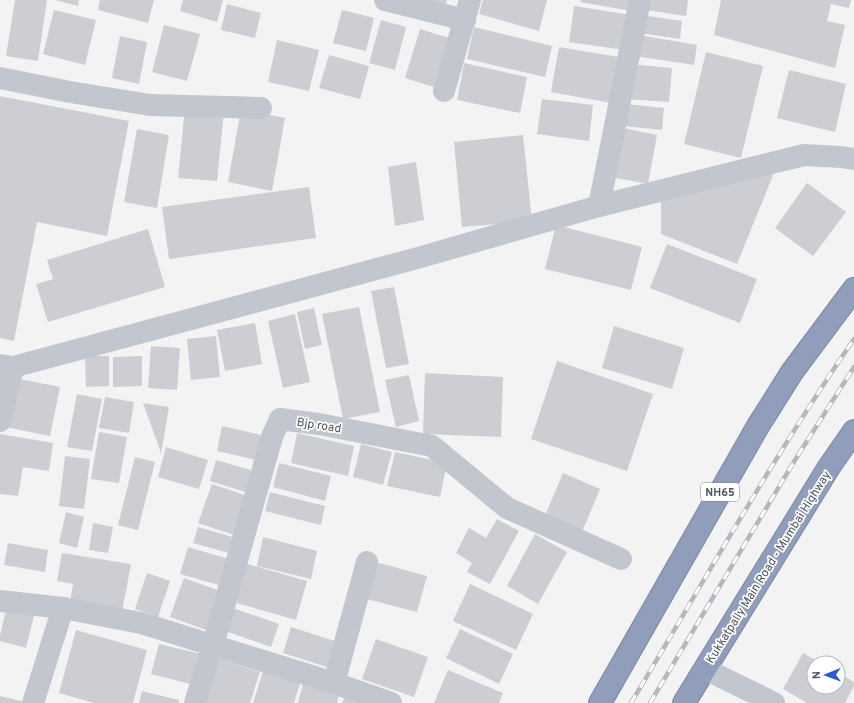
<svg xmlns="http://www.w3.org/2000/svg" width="854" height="703" viewBox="0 0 854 703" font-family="Overpass,sans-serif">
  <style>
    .building { fill: #cdced4 }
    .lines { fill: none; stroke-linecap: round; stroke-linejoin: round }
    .highway-casing { stroke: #7b89a7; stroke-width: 24 }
    .minor { stroke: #c2c7cf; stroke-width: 22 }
    .highway { stroke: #909ebb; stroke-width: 22 }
    .rail-casing { stroke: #b5b7bc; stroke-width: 4.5 }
    .rail { stroke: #fff; stroke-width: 3; stroke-dasharray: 9; stroke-linecap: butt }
    .labels { text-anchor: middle; stroke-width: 3.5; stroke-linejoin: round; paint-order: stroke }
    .shield { fill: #fff; stroke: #82868e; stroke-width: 1 }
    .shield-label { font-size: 11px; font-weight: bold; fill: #4c525e }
    .street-label { font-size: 12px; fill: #4c525e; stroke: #fff }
  </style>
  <rect width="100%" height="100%" fill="#f4f3f3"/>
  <g class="building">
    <polygon points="15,0 47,0 38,61 6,56"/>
    <polygon points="55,0 79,0 78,6"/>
    <polygon points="100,0 154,0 148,23 98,10"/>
    <polygon points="183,0 223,0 217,22 180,11"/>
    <polygon points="418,0 447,0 445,9"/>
    <polygon points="483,0 547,0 539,31 479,14"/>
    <polygon points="581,0 639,0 637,12 580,2"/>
    <polygon points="648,0 688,0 686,16 646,10"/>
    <polygon points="721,0 851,0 849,8 831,4 827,21 845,25 835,68 714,35"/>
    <polygon points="227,4 261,13 255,38 221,30"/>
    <polygon points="574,6 631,15 625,50 569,42"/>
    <polygon points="54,10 96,20 85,65 43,54"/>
    <polygon points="342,10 374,18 366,51 333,43"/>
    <polygon points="642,15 682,21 680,39 639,33"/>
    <polygon points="381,20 406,27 395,70 369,63"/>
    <polygon points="164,25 200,34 187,81 152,72"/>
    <polygon points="474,27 552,46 545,77 467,59"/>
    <polygon points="420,29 449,38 434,87 405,78"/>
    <polygon points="639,35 697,45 694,65 635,56"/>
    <polygon points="120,36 147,42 139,84 112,78"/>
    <polygon points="277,40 319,50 309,91 268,82"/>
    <polygon points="559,47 619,57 611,103 551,92"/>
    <polygon points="706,52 763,66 741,158 684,144"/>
    <polygon points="329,55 369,66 360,99 319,88"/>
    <polygon points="464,63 527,77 520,113 457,100"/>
    <polygon points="629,64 672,68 669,102 626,99"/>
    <polygon points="789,70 846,84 835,132 777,118"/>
    <polygon points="0,96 129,121 107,236 37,222 14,341 0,338"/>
    <polygon points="542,99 593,105 589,141 537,134"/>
    <polygon points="625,104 664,108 662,130 623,126"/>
    <polygon points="185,107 224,111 217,181 178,178"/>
    <polygon points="241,109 285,118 272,191 228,182"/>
    <polygon points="619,127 657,135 648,184 610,177"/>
    <polygon points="137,129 169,135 157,208 124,202"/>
    <polygon points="523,135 532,221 462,227 454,142"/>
    <polygon points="416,162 424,220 395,226 388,167"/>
    <polygon points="776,168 737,264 661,234 661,194"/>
    <polygon points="807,183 846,212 813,256 775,228"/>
    <polygon points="309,187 316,238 169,259 162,207"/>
    <polygon points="556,225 642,247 631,290 545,269"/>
    <polygon points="148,229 165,287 48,322 36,284 53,279 47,260"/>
    <polygon points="667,244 757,279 740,323 650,288"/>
    <polygon points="394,287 409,364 386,368 371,291"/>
    <polygon points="359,307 380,412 343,419 322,314"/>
    <polygon points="314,308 322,345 305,349 297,312"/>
    <polygon points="295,314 310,382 283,388 268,321"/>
    <polygon points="255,323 262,364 225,371 217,330"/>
    <polygon points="614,326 684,348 672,389 602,368"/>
    <polygon points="216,336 220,377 191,380 187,339"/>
    <polygon points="151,346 180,348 177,390 148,388"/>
    <polygon points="85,356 109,356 109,386 86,387"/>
    <polygon points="142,356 142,386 113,387 113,357"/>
    <polygon points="557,361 653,394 627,471 531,439"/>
    <polygon points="425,373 503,377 501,437 423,434"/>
    <polygon points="409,375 419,421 396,427 385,380"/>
    <polygon points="15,378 60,387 50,436 5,427"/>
    <polygon points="77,394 102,399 92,451 67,447"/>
    <polygon points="105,397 134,402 129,433 99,428"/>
    <polygon points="143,403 169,407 161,454 160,450"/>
    <polygon points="222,426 266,436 260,461 217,451"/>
    <polygon points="99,432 127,437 119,483 91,479"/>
    <polygon points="297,433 354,446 348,476 291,463"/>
    <polygon points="0,434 53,443 49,471 23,467 18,496 0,494"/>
    <polygon points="361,444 392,452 383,485 353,477"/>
    <polygon points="166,447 208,460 199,489 158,477"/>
    <polygon points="395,452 447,463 440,497 387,486"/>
    <polygon points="65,456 90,459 84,509 59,506"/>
    <polygon points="135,457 155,462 138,530 118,525"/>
    <polygon points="216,460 258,472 252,494 210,481"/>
    <polygon points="279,463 331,476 325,501 273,487"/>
    <polygon points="563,473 600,489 579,539 542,523"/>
    <polygon points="212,484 251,497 237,536 198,523"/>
    <polygon points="270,492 325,506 321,525 265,511"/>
    <polygon points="66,512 84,517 77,548 59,543"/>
    <polygon points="497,519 519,531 490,584 467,572 472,563 456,553 469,528 486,538"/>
    <polygon points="93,523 113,527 108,553 89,550"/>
    <polygon points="198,527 236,538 232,554 193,543"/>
    <polygon points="535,534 567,552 538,604 507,586"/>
    <polygon points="263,537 317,551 311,579 257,566"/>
    <polygon points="8,543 48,550 45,572 4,565"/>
    <polygon points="188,547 232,560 225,587 180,574"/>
    <polygon points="62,553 131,564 122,612 70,602 73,584 57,581"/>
    <polygon points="372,561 427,576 417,612 363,598"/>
    <polygon points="244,563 307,581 296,620 233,602"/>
    <polygon points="147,573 170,581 158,617 135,609"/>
    <polygon points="184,578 223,592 209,631 170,617"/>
    <polygon points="470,584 533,614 516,650 453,621"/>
    <polygon points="7,605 35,612 26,648 0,641 0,636"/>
    <polygon points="233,608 279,624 271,647 225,631"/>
    <polygon points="291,627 341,643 333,669 283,653"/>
    <polygon points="460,629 513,654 499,684 446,658"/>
    <polygon points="76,630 147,650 133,703 94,703 59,693"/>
    <polygon points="376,639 428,657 414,697 362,679"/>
    <polygon points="159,644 201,654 194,685 151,674"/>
    <polygon points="803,653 821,663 814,663 814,687 838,687 838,673 854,682 854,686 845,703 807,703 783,689"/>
    <polygon points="220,659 260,672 250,703 206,703"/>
    <polygon points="264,668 301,680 294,703 253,703"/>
    <polygon points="448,670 503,693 499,703 434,703"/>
    <polygon points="303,684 339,694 337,703 298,703"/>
    <polygon points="142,691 179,700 179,703 139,703"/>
    <polygon points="0,696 25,702 25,703 0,703"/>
    <polygon points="345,696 364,703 342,703"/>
  </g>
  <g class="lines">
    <g class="highway-casing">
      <g id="highway">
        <polyline points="600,703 758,426 792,372 854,289"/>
        <polyline points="684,703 829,467 854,431"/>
      </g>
    </g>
    <g class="minor">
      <polyline points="385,0 465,20"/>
      <polyline points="0,78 70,92 150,105 261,108"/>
      <polyline points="444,91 470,0"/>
      <polyline points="599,206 640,0"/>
      <polyline points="0,365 13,367 414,259 599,206 804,155 841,157 854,159"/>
      <polyline points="0,421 13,367"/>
      <polyline points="0,601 63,608 141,623 334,683 391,703"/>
      <polyline points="705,669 774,703"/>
      <polyline points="334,683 367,562"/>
      <polyline points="33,703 63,608"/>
      <polyline points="195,703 213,645 272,437 280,419 319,424 432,446 507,508 621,559"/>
    </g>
    <use href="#highway" class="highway"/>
    <g class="rail-casing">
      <g id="rail">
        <path d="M 631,703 C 704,581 774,456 854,339"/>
        <polyline points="650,703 795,460 854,367"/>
      </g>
    </g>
    <use href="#rail" class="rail"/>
  </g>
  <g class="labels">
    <rect class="shield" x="701" y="483" width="38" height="18" rx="3"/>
    <g class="shield-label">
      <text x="720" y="496">NH65</text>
    </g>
    <g class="street-label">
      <text transform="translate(319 425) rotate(9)" y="4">Bjp road</text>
      <text transform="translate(768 567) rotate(-58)" y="4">Kukkatpally Main Road - Mumbai Highway</text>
    </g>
  </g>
  <g transform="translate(826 675) rotate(269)"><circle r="19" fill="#ffffff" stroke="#b7babf"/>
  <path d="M0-3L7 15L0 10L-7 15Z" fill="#2e5bd2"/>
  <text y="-6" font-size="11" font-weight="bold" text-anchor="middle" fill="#4c525e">N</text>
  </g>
</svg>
